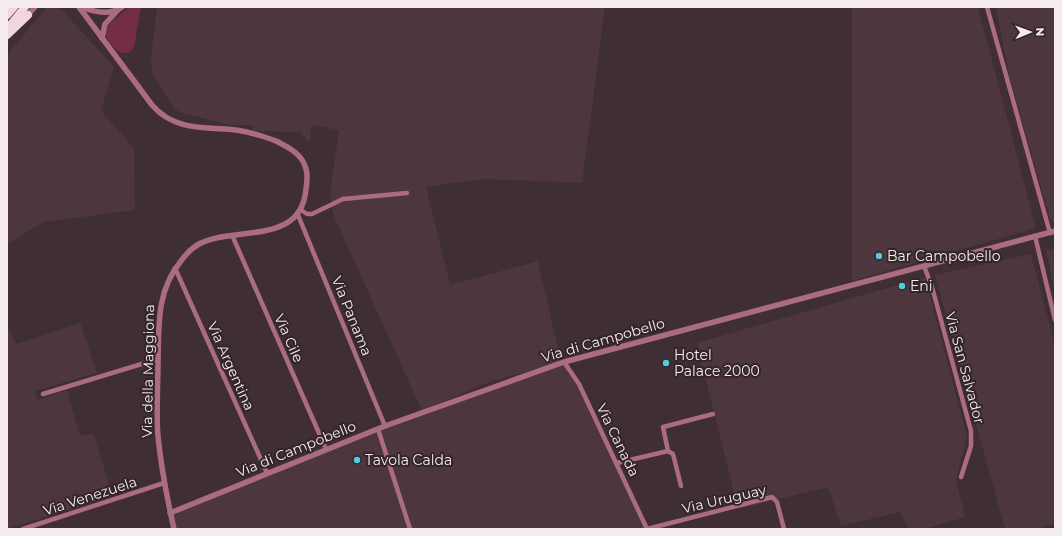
<svg xmlns="http://www.w3.org/2000/svg" width="1062" height="536" viewBox="0 0 1062 536" font-family="Montserrat,sans-serif">
  <style>
    .built { fill: #4d363d }
    .green { fill: #732d47 }
    .lines { fill: none; stroke-linecap: round; stroke-linejoin: round }
    .minor { stroke: #ac6c80; stroke-width: 4.5 }
    .tertiary { stroke: #ac6c80; stroke-width: 5.5 }
    .trunk { stroke: #f1d6de; stroke-width: 8 }
    .poi-dot { fill: #54cadd; stroke: #342529; stroke-width: 1.5 }
    .labels { text-anchor: middle; stroke-width: 4; stroke-linejoin: round; paint-order: stroke }
    .poi-label { font-size: 14px; fill: #f6ebee; stroke: #342529; text-anchor: start }
    .street-label { font-size: 14px; fill: #f6ebee; stroke: #342529 }
  </style>
  <rect width="100%" height="100%" fill="#3f2e33"/>
  <g class="built">
    <polygon points="47,7 61,9 114,67 101,111 134,148 135,210 44,222 7,244 7,55"/>
    <polygon points="157,7 605,7 582,183 483,179 426,187 450,285 538,261 561,362 489,382 422,411 333,214 330,194 339,130 312,125 309,142 300,132 253,131 253,125 230,125 181,113 174,108 152,73 151,57"/>
    <polygon points="852,7 978,7 1036,228 852,281"/>
    <polygon points="996,7 1055,7 1055,225 1050,219 1009,75"/>
    <polygon points="1055,248 1055,295 1046,250"/>
    <polygon points="1031,254 1055,345 1055,524 1039,529 1005,529 935,275"/>
    <polygon points="925,277 967,437 956,479 965,517 924,529 909,529 900,512 841,526 828,487 738,509 697,343"/>
    <polygon points="7,323 16,344 80,323 97,373 35,391 38,400 67,390 80,436 93,433 113,496 7,529"/>
    <polygon points="564,362 569,369 647,529 174,529 170,513 299,460"/>
  </g>
  <path class="green" d="M 129,7 L 141,7 L 134,47 C 125,63 109,45 105,34 L 109,24 Z"/>
  <g class="lines">
    <g class="minor">
      <polyline points="987,7 1050,233"/>
      <polyline points="301,210 307,214 312,214 343,199 407,193"/>
      <polyline points="298,215 385,426"/>
      <polyline points="232,235 326,449"/>
      <polyline points="1035,236 1055,320"/>
      <polyline points="924,266 932,287 971,431 971,446 961,477"/>
      <polyline points="175,268 267,473"/>
      <polyline points="564,362 579,384 647,529 772,497 777,502 784,529"/>
      <polyline points="43,394 158,359"/>
      <polyline points="378,429 410,529"/>
      <polyline points="617,463 668,451"/>
      <polyline points="681,486 673,454 668,451 663,427 713,414"/>
      <polyline points="23,529 164,483"/>
    </g>
    <g class="tertiary">
      <path d="M 79,7 L 152,105 C 174,131 206,127 236,130 C 250,132 263,136 276,141 C 284,145 293,149 299,156 C 308,166 308,177 306,189 C 301,246 237,225 199,244 C 192,248 186,254 181,261 C 156,291 159,327 158,363 C 158,387 156,412 158,436 C 161,467 167,498 174,529"/>
      <path d="M 81,7 C 94,12 110,16 122,7"/>
      <polyline points="26,17 35,7"/>
      <polyline points="102,38 105,24 118,10"/>
      <polyline points="170,513 385,426 564,362 1055,231"/>
    </g>
    <g class="trunk">
      <polyline points="7,15 14,7"/>
      <polyline points="7,29 25,7"/>
      <polyline points="7,35 28,15"/>
    </g>
  </g>
  <g class="poi-dot">
    <circle cx="879" cy="256" r="4"/>
    <circle cx="902" cy="286" r="4"/>
    <circle cx="666" cy="363" r="4"/>
    <circle cx="357" cy="460" r="4"/>
  </g>
  <g class="labels">
    <g class="poi-label">
      <text x="887" y="261">Bar Campobello</text>
      <text x="910" y="291">Eni</text>
      <text x="674" y="360">Hotel<tspan x="674" dy="16">Palace 2000</tspan></text>
      <text x="365" y="465">Tavola Calda</text>
    </g>
    <g class="street-label">
      <text transform="translate(352 316) rotate(68)" y="5">Via Panama</text>
      <text transform="translate(289 338) rotate(66)" y="5">Via Cile</text>
      <text transform="translate(603 340) rotate(-16)" y="5">Via di Campobello</text>
      <text transform="translate(231 366) rotate(66)" y="5">Via Argentina</text>
      <text transform="translate(965 368) rotate(75)" y="5">Via San Salvador</text>
      <text transform="translate(148 371) rotate(-89)" y="5">Via della Maggiona</text>
      <text transform="translate(618 440) rotate(64)" y="5">Via Canada</text>
      <text transform="translate(296 449) rotate(-22)" y="5">Via di Campobello</text>
      <text transform="translate(90 496) rotate(-18)" y="5">Via Venezuela</text>
      <text transform="translate(724 499) rotate(-13)" y="5">Via Uruguay</text>
    </g>
  </g>
  <rect width="1062" height="536" fill="none" stroke="#f6ebee" stroke-width="16"/>
  <g transform="translate(1030 32) rotate(89)" stroke="#342529" stroke-width="3" paint-order="stroke">
  <path d="M0-3L7 15L0 10L-7 15Z" fill="#f6ebee"/>
  <text y="-6" font-size="11" font-weight="bold" text-anchor="middle" fill="#f6ebee">N</text>
  </g>
</svg>
